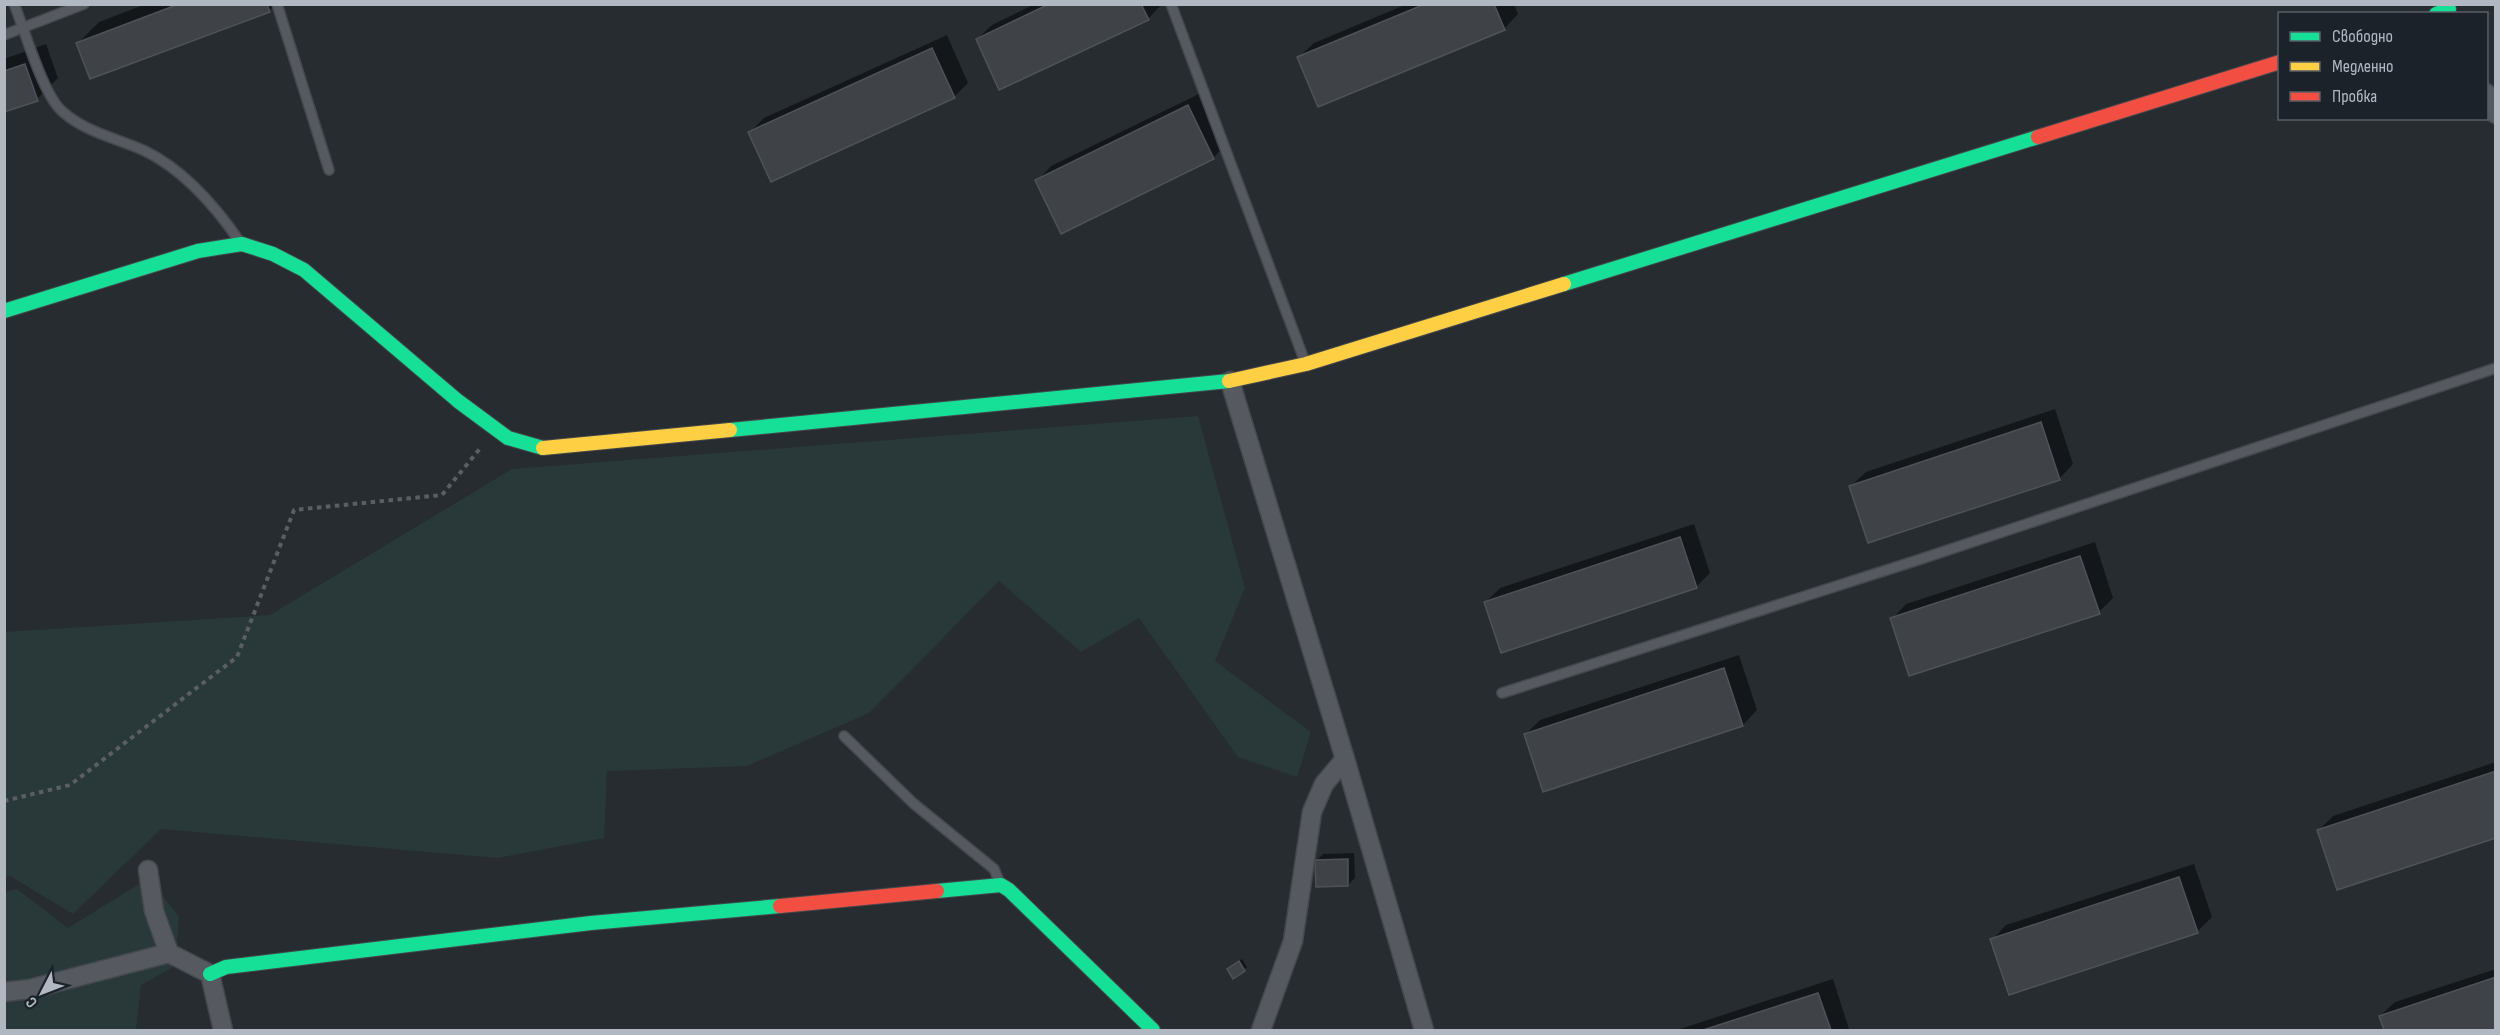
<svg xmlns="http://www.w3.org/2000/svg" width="2500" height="1035" viewBox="0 0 2500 1035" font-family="'Sofia Sans Condensed',sans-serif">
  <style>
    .green { fill: #293839 }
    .shadow { fill: #0007 }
    .building { fill: #3f4348; stroke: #4f5359; stroke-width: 1.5 }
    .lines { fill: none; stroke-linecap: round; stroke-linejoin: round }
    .lane-casing { stroke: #44484c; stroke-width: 12 }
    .street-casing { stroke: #44484c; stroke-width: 21 }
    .fast-casing { stroke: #44484c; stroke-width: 16 }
    .slow-casing { stroke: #44484c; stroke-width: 16 }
    .jam-casing { stroke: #44484c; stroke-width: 16 }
    .path { stroke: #5b5f64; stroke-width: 4; stroke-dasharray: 4.5 4.5; stroke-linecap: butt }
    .lane { stroke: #565a60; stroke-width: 9 }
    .street { stroke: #565a60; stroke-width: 18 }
    .fast { stroke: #16e098; stroke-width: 14 }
    .slow { stroke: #ffcf43; stroke-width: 14 }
    .jam { stroke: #f24e42; stroke-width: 14 }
  </style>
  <rect width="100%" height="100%" fill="#272c31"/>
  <g class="green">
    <polygon points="1198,416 1245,588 1215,661 1311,732 1297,777 1238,757 1139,618 1081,652 999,581 869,713 747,766 607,771 604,838 498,858 161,829 73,914 10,876 5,878 5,632 270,615 512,469"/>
    <polygon points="149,878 179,917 175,966 141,985 136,1030 5,1030 5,892 17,889 68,928"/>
  </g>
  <g class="shadow">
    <polygon points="146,4 276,4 269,11 78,43 99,22"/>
    <polygon points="1035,4 1162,4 1148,19 977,39 992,25"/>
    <polygon points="1407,4 1514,4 1518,14 1504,29 1299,57 1314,43"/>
    <polygon points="947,35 968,83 954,97 750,132 764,118"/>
    <polygon points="46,44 58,78 37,99 4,111 4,59"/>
    <polygon points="1203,92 1228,143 1213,158 1062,232 1037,181 1051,166"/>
    <polygon points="2055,409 2073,464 2059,479 1851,486 1866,472"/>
    <polygon points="1694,524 1710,573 1696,587 1486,602 1500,588"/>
    <polygon points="2095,542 2113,598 2099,612 1892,619 1906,604"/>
    <polygon points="1739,655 1757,710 1743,725 1544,790 1526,734 1540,720"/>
    <polygon points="2496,762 2496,836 2319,830 2333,816"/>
    <polygon points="1354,853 1355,878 1348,885 1316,861 1323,854"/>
    <polygon points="2194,864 2212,917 2197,932 1992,940 2006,925"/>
    <polygon points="1242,959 1247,967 1244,970 1232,966"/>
    <polygon points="2496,969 2496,1030 2385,1030 2380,1016 2395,1002"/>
    <polygon points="1833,979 1849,1029 1847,1030 1677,1030"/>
  </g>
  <g class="building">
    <polygon points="179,4 267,4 270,12 90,79 76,43"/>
    <polygon points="1049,4 1141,4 1149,20 999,90 976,39"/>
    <polygon points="1425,4 1494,4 1505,30 1318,107 1297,57"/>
    <polygon points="932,48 955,98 771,182 748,132"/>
    <polygon points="25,64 38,101 4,112 4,71"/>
    <polygon points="1188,105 1214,159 1061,234 1035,180"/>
    <polygon points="2041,422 2060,480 1868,543 1849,486"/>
    <polygon points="1680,537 1697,588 1501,653 1484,602"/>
    <polygon points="2080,556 2100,614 1909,676 1890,618"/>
    <polygon points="1724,668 1743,726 1543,792 1524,734"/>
    <polygon points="2496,771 2496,838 2337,890 2317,830"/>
    <polygon points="1348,859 1348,886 1316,887 1315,860"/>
    <polygon points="2179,877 2198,933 2009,995 1990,939"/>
    <polygon points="1239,961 1245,971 1233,979 1227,969"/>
    <polygon points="2496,977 2496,1030 2384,1030 2379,1016"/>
    <polygon points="1818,993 1831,1030 1703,1030"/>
  </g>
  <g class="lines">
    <g class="lane-casing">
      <g id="lane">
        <path d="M 14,4 C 25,30 43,96 63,112 C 85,132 119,139 145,151 C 184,170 216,207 240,242"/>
        <polyline points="277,4 329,170"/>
        <polyline points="1171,4 1305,362"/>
        <polyline points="4,35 84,4"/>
        <polyline points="1502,693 1918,560 2496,368"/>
        <polyline points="844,736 913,803 994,869 1000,883"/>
      </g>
    </g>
    <g class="street-casing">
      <g id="street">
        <polyline points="2486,93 2496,114"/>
        <polyline points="1230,381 1345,759 1424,1030"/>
        <polyline points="169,953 210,974 223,1030"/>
        <polyline points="4,992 30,989 169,953 154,911 148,870"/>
        <polyline points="1261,1030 1293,941 1312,812 1324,784 1345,759"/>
      </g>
    </g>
    <g class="fast-casing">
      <g id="fast">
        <polyline points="2436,14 2449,9 2447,4"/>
        <polyline points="1564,284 2038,137"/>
        <polyline points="4,311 198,251 242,244 273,254 304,270 458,401 508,438 543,448"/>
        <polyline points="730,430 1229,381"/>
        <polyline points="937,891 1001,885 1009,890 1153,1030"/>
        <polyline points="210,974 226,967 591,923 780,906"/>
      </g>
    </g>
    <g class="slow-casing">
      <g id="slow">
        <polyline points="1229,381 1306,364 1564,284"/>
        <polyline points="543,448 730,430"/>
      </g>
    </g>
    <g class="jam-casing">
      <g id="jam">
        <polyline points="2038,137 2280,62"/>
        <polyline points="780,906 937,891"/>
      </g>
    </g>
    <polyline class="path" points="4,801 70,785 237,657 294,510 442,495 482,446"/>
    <use href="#lane" class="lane"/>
    <use href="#street" class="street"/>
    <use href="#fast" class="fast"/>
    <use href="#slow" class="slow"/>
    <use href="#jam" class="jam"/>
  </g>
  <rect width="2500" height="1035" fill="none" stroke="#b1b8c2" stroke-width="12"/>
  <rect x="2278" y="12" width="210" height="108" fill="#1c222a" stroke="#585e67" stroke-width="1.5"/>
  <rect x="2290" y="32" width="30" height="9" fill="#16e098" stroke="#585e67" stroke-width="1.5"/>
  <text x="2332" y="42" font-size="18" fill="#b1b8c2">Свободно</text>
  <rect x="2290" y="62" width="30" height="9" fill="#ffcf43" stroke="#585e67" stroke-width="1.5"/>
  <text x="2332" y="72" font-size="18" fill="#b1b8c2">Медленно</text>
  <rect x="2290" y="92" width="30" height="9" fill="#f24e42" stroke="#585e67" stroke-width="1.5"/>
  <text x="2332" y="102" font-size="18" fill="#b1b8c2">Пробка</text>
  <g transform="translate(42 993) rotate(228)" stroke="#1c222a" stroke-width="4.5" paint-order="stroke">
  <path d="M0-4.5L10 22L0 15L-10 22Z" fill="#b1b8c2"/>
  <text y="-9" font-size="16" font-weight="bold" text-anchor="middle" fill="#b1b8c2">С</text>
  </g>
</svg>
